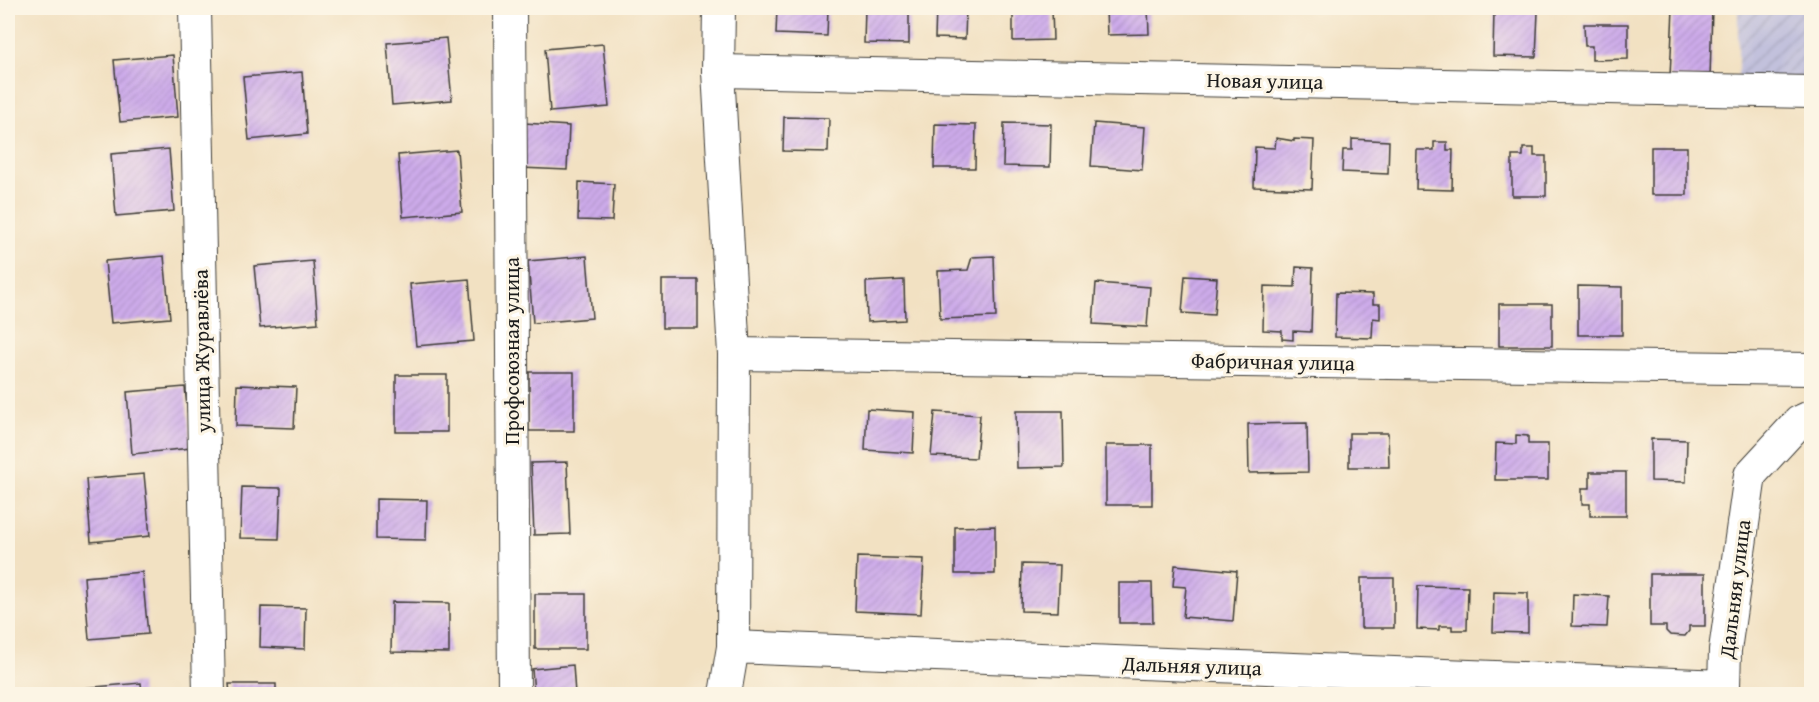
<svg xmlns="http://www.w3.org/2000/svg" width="1819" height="702" viewBox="0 0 1819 702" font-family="'Gentium Book Plus',serif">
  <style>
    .industrial { fill: url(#industrial-furrows) }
    .building { fill: url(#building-hatch) }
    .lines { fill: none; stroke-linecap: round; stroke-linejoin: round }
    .street-casing { stroke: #3c3a35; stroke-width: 34 }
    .street { stroke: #fff; stroke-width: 32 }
    .labels { text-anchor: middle; stroke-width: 6; stroke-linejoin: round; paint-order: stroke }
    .street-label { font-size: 21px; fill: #1c1c1c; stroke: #fcf5e5 }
  </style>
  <defs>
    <pattern id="industrial-furrows" width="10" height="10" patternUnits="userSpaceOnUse" patternTransform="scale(1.5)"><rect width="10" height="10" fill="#c2c1dc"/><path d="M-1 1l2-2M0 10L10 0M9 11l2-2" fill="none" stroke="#a6a5bc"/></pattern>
    <pattern id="building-hatch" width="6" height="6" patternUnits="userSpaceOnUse" patternTransform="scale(1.5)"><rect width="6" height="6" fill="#cdabea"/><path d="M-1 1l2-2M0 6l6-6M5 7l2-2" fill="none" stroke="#af93c8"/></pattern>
  </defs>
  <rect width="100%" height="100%" fill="#fcf5e5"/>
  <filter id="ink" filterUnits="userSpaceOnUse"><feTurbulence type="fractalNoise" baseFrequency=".0167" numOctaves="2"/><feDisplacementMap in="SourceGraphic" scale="12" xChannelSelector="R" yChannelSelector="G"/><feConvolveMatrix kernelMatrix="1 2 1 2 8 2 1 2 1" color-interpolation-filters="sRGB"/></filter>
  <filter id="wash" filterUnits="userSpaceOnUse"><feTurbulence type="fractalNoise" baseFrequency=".008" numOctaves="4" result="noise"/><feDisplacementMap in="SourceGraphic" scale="24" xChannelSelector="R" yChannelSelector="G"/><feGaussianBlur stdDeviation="1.35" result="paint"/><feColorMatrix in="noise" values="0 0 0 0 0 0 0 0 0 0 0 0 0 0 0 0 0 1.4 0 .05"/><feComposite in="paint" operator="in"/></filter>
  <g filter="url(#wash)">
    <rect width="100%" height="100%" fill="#f2e1c2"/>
    <polygon class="industrial" points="1738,8 1811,8 1811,85 1738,83"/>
    <g id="blocks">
      <g class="building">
        <polygon points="777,8 828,8 827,36 776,34"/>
        <polygon points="865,8 909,8 909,44 864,43"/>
        <polygon points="936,8 966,8 965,39 935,38"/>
        <polygon points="1013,8 1052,8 1053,40 1013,41"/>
        <polygon points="1106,8 1148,8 1149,34 1107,35"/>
        <polygon points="1673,8 1712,8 1710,78 1670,77"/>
        <polygon points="1494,10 1538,12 1536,57 1493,56"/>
        <polygon points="1584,24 1628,24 1628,59 1592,60 1592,46 1585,46"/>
        <polygon points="446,38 452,100 392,105 387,43"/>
        <polygon points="603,44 609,107 550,112 545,49"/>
        <polygon points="173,55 178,117 120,122 114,60"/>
        <polygon points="302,72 307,134 249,140 243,77"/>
        <polygon points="784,117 829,118 828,152 783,151"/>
        <polygon points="524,123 569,126 567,170 521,168"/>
        <polygon points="1004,123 1051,124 1050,167 1003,166"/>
        <polygon points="1094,123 1145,127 1142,170 1091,166"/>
        <polygon points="935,124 976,125 975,168 934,168"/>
        <polygon points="1276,138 1294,141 1294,139 1314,140 1312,189 1254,187 1255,147 1275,148"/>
        <polygon points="1352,139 1389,141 1388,174 1342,172 1343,150 1352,150"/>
        <polygon points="1434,142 1447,142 1447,150 1453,150 1452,190 1416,189 1417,150 1434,150"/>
        <rect x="1651" y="147" width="36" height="48"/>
        <polygon points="1523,148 1534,148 1534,156 1546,156 1546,196 1512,196 1512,156 1523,156"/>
        <polygon points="169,149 174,211 116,216 111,154"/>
        <polygon points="457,150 462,212 403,217 398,155"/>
        <polygon points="579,182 614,184 612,221 578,220"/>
        <polygon points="164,256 170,318 111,323 105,261"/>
        <polygon points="587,256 592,318 533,323 528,261"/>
        <polygon points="994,256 996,317 940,319 938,271 968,270 972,257"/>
        <polygon points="313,261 318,323 260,328 254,266"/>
        <polygon points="1296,267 1313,268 1311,332 1293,331 1293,340 1282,339 1282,331 1263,330 1264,286 1295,287"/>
        <polygon points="1185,276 1217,278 1214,315 1182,313"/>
        <polygon points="469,279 474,341 416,346 410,284"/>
        <rect x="662" y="280" width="36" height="48"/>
        <polygon points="904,280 905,320 867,322 866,282"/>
        <polygon points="1096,283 1150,287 1147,327 1093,324"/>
        <polygon points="1578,286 1622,287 1622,335 1578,335"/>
        <polygon points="1336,293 1373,294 1373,304 1380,304 1380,319 1373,318 1372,338 1335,337"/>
        <rect x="1499" y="304" width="53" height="42"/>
        <rect x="529" y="372" width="45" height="59"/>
        <rect x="396" y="375" width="51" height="57"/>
        <polygon points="237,385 296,387 294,428 236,426"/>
        <polygon points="185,387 191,448 132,454 127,392"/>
        <polygon points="867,409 915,412 913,453 865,450"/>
        <polygon points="1016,411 1063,411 1064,467 1017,468"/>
        <polygon points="935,412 980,415 976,458 931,456"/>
        <polygon points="1307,423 1308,472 1249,473 1248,424"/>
        <polygon points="1349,433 1388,433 1389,467 1349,467"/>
        <polygon points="1516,435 1528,436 1528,444 1548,444 1548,480 1495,480 1496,443 1516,444"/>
        <polygon points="1651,439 1687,440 1686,482 1651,481"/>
        <rect x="1106" y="445" width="46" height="60"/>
        <polygon points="567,462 570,534 534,535 531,463"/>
        <polygon points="1590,472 1626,472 1626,516 1590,516 1590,504 1582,504 1582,488 1590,488"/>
        <polygon points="144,474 150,536 91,542 86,479"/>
        <polygon points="242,487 281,488 279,539 240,538"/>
        <polygon points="376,499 427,500 426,540 376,539"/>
        <polygon points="995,526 995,574 955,574 955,527"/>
        <polygon points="857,557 924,559 921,614 855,611"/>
        <polygon points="1022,564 1060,565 1058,612 1021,611"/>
        <polygon points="1175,565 1237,571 1233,621 1183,617 1186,587 1173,586"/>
        <polygon points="142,572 148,634 89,639 84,577"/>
        <polygon points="1650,574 1705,574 1705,626 1689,626 1689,631 1685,636 1670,635 1666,631 1666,626 1650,626"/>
        <rect x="1361" y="578" width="33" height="50"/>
        <polygon points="1119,583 1152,583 1153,623 1119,623"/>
        <polygon points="1418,586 1468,587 1467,630 1452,630 1452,626 1439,626 1439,630 1417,629"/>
        <polygon points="1494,592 1528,593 1528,633 1493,632"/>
        <rect x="535" y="594" width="51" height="55"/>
        <polygon points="1573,594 1609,596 1607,627 1572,626"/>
        <polygon points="392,602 449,603 449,653 391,652"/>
        <polygon points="261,607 306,608 305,649 260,647"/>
        <polygon points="573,665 575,694 534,694 532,669"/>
        <polygon points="141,683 142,694 83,694 83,688"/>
        <polygon points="229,684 276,684 276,694 230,694"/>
      </g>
    </g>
  </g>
  <g filter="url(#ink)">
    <use href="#blocks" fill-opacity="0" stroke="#3c3a35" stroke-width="1.5"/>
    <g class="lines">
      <g class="street-casing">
        <g id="street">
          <polyline points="195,8 209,694"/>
          <polyline points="510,8 514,694"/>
          <polyline points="719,8 718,71 734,354 733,647"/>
          <polyline points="718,71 1812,92"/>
          <polyline points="734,354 1812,369"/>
          <polyline points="725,694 733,647 1724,686 1725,650 1750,475 1799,422 1812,416"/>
        </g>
      </g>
      <use href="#street" class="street"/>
    </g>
  </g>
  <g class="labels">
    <g class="street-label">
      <text transform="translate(1265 81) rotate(1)" y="7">Новая улица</text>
      <text transform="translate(202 351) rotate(-91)" y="7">улица Журавлёва</text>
      <text transform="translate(512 351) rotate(-90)" y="7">Профсоюзная улица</text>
      <text transform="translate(1273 362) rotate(1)" y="7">Фабричная улица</text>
      <text transform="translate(1735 589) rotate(-83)" y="7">Дальняя улица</text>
      <text transform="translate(1192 666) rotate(2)" y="7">Дальняя улица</text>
    </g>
  </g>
  <rect width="1819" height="702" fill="none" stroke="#fcf5e5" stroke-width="30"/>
</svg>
